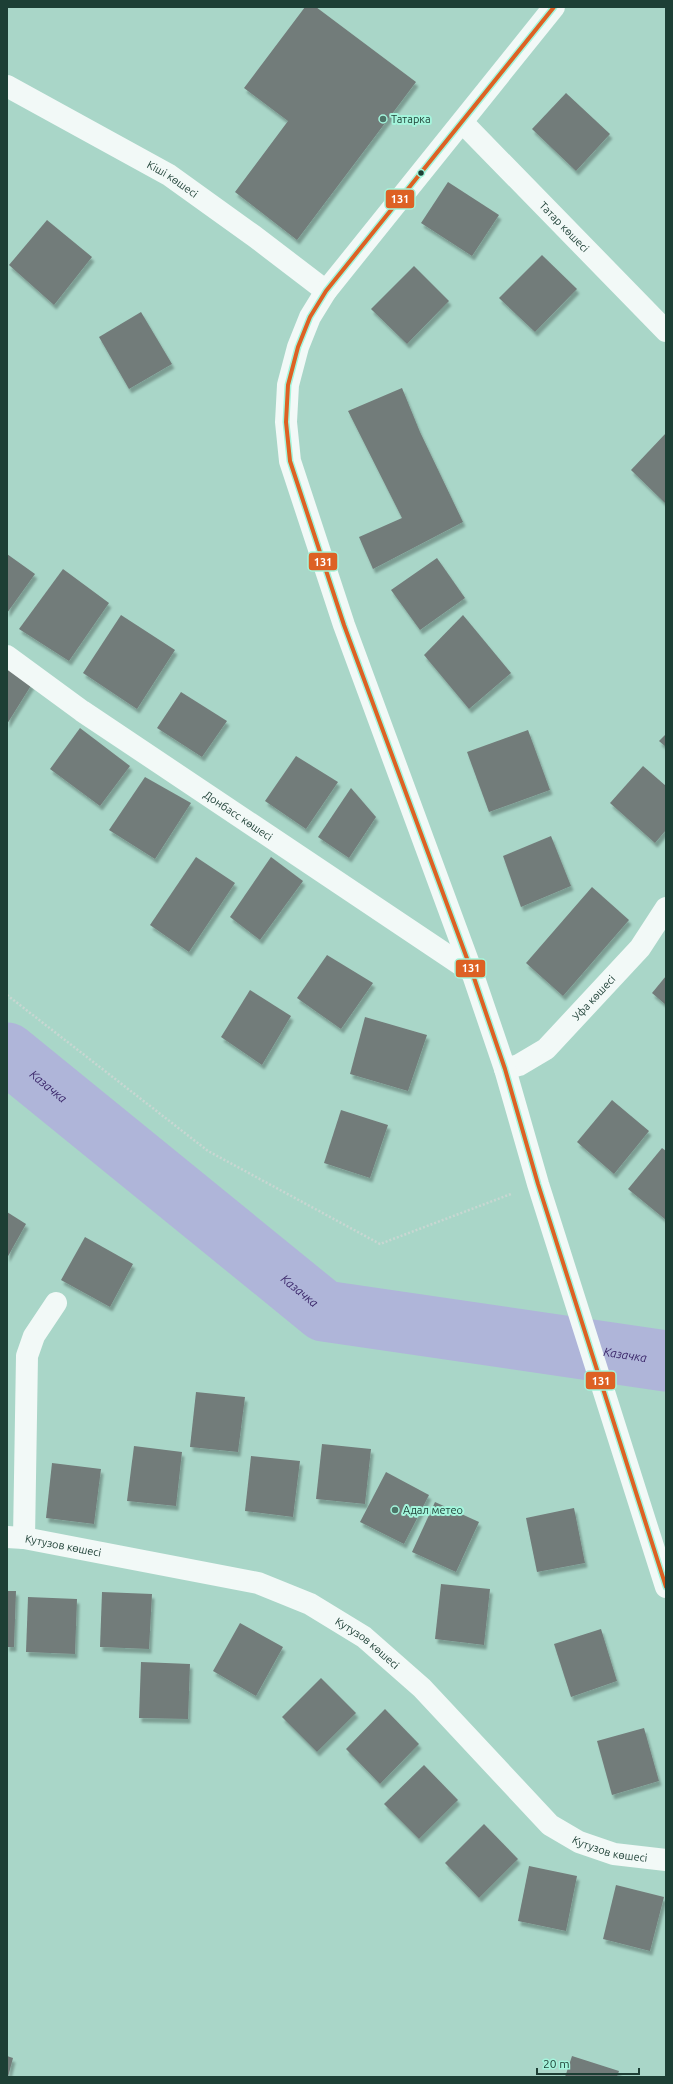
<svg xmlns="http://www.w3.org/2000/svg" width="673" height="2084" viewBox="0 0 673 2084" font-family="Ubuntu,sans-serif">
  <style>
    .lines { fill: none; stroke-linecap: round; stroke-linejoin: round }
    .river { stroke: #afb5d9; stroke-width: 61 }
    .building { fill: #727c7a; filter: url(#shadow) }
    .path { stroke: #c8d7d2; stroke-width: 2.5; stroke-dasharray: 2 2; stroke-linecap: butt }
    .street { stroke: #f2f9f7; stroke-width: 22 }
    .secondary { stroke: #f2f9f7; stroke-width: 22 }
    .bus-1-casing { stroke: #a4f5dc; stroke-width: 7 }
    .bus-1 { stroke: #dd6124; stroke-width: 4 }
    .poi-dot { fill: #4e7468; stroke: #a4f5dc; stroke-width: 1.5 }
    .bus-dot { fill: #1d3f35; stroke: #a4f5dc; stroke-width: 1.5 }
    .labels { text-anchor: middle; stroke-width: 4; stroke-linejoin: round; paint-order: stroke }
    .poi-label { font-size: 11px; fill: #1d3f35; stroke: #a4f5dc; text-anchor: start }
    .street-label { font-size: 11px; fill: #1d3f35; stroke: #a4f5dc }
    .water-label { font-size: 12px; font-style: italic; fill: #3b276a; stroke: #a4f5dc }
    .line-badge { stroke: #a4f5dc; stroke-width: 1.5 }
    .badge-label { font-size: 11px; text-anchor: middle; font-weight: bold; fill: #fff }
  </style>
  <defs>
    <filter id="shadow"><feDropShadow dx="2.5" dy="4.5" stdDeviation="1" flood-color="#0004"/></filter>
  </defs>
  <rect width="100%" height="100%" fill="#a9d6c8"/>
  <g class="lines">
    <path class="river" id="s1" d="M 7,1053 L 324,1311 L 666,1361"/>
  </g>
  <g class="building">
    <polygon points="305,7 316,7 416,82 297,240 235,192 288,121 244,88"/>
    <polygon points="566,93 610,134 576,171 532,129"/>
    <polygon points="448,182 499,215 472,256 421,223"/>
    <polygon points="47,220 92,257 54,305 9,265"/>
    <polygon points="542,255 577,289 535,332 499,298"/>
    <polygon points="414,266 449,301 407,344 371,309"/>
    <polygon points="141,312 172,364 129,389 99,337"/>
    <polygon points="402,388 420,432 463,522 373,569 359,537 402,518 348,411"/>
    <polygon points="666,433 666,504 631,470"/>
    <polygon points="7,554 35,574 7,613"/>
    <polygon points="437,558 465,598 420,630 391,590"/>
    <polygon points="63,569 109,603 69,661 19,629"/>
    <polygon points="121,615 175,650 137,709 83,673"/>
    <polygon points="463,615 511,673 469,709 424,655"/>
    <polygon points="7,669 32,684 7,724"/>
    <polygon points="181,692 227,721 202,757 157,728"/>
    <polygon points="80,728 130,766 100,806 50,769"/>
    <polygon points="528,730 550,790 489,812 467,752"/>
    <polygon points="666,734 666,747 659,741"/>
    <polygon points="296,756 338,782 306,829 265,801"/>
    <polygon points="643,766 666,786 666,830 655,843 610,803"/>
    <polygon points="145,777 191,803 155,859 109,830"/>
    <polygon points="351,788 376,817 349,858 318,837"/>
    <polygon points="551,836 571,886 521,907 503,856"/>
    <polygon points="196,857 235,883 189,952 150,925"/>
    <polygon points="271,857 303,881 260,940 230,917"/>
    <polygon points="592,887 629,920 563,996 526,963"/>
    <polygon points="327,955 373,983 341,1029 297,998"/>
    <polygon points="666,976 666,1005 652,993"/>
    <polygon points="250,990 291,1016 262,1065 221,1037"/>
    <polygon points="365,1017 427,1035 408,1091 350,1074"/>
    <polygon points="612,1100 649,1131 614,1174 577,1142"/>
    <polygon points="341,1110 388,1125 370,1178 324,1163"/>
    <polygon points="662,1148 666,1151 666,1220 628,1189"/>
    <polygon points="7,1212 26,1224 7,1258"/>
    <polygon points="85,1237 133,1264 110,1307 61,1280"/>
    <polygon points="196,1392 245,1397 238,1452 190,1447"/>
    <polygon points="322,1444 371,1449 365,1504 316,1499"/>
    <polygon points="134,1446 182,1452 176,1506 127,1501"/>
    <polygon points="251,1456 300,1461 293,1517 245,1511"/>
    <polygon points="52,1463 101,1469 94,1524 46,1518"/>
    <polygon points="386,1472 429,1495 404,1544 360,1522"/>
    <polygon points="435,1502 479,1522 456,1572 412,1552"/>
    <polygon points="574,1508 585,1563 537,1572 526,1518"/>
    <polygon points="441,1584 490,1589 484,1645 435,1639"/>
    <polygon points="7,1591 16,1591 14,1647 7,1647"/>
    <polygon points="102,1592 152,1594 149,1649 100,1647"/>
    <polygon points="28,1597 77,1599 75,1654 26,1652"/>
    <polygon points="240,1623 283,1647 256,1696 213,1671"/>
    <polygon points="601,1629 617,1681 571,1697 554,1644"/>
    <polygon points="141,1662 190,1664 188,1719 139,1718"/>
    <polygon points="321,1678 356,1713 317,1752 282,1717"/>
    <polygon points="385,1709 419,1744 380,1784 346,1749"/>
    <polygon points="644,1728 659,1781 612,1795 597,1741"/>
    <polygon points="424,1765 458,1800 419,1839 384,1804"/>
    <polygon points="484,1824 518,1859 479,1898 445,1863"/>
    <polygon points="529,1866 577,1876 566,1931 518,1921"/>
    <polygon points="616,1885 664,1897 650,1951 603,1939"/>
    <polygon points="7,2056 13,2058 8,2077 7,2077"/>
    <polygon points="572,2056 619,2071 617,2077 565,2077"/>
  </g>
  <g class="lines">
    <polyline class="path" points="7,995 208,1151 380,1244 511,1194"/>
    <g class="street">
      <path id="s2" d="M 7,86 L 169,175 L 254,236 L 326,291"/>
      <path id="s3" d="M 463,123 L 666,331"/>
      <path id="s4" d="M 7,656 L 82,711 L 472,972"/>
      <path id="s5" d="M 505,1069 L 519,1065 L 546,1049 L 640,948 L 666,908"/>
      <path id="s6" d="M 7,1537 L 24,1538 L 258,1583 L 310,1604 L 364,1637 L 422,1688 L 550,1825 L 579,1842 L 614,1854 L 666,1860"/>
      <polyline points="24,1538 27,1356 34,1336 56,1303"/>
    </g>
    <polyline class="secondary" points="554,7 326,291 310,317 298,347 288,385 286,422 290,461 344,625 472,972 505,1069 538,1184 666,1587"/>
    <g class="bus-1-casing">
      <polyline id="bus-1" points="554,7 326,291 310,317 298,347 288,385 286,422 290,461 344,625 472,972 505,1069 538,1184 666,1587"/>
    </g>
    <use href="#bus-1" class="bus-1"/>
  </g>
  <g class="poi-dot">
    <circle cx="383" cy="119" r="4"/>
    <circle cx="395" cy="1510" r="4"/>
  </g>
  <circle class="bus-dot" cx="421" cy="173" r="3.5"/>
  <g class="labels">
    <g class="poi-label">
      <text x="391" y="123">Татарка</text>
      <text x="403" y="1514">Адал метео</text>
    </g>
    <g class="street-label">
      <text dy="4" stroke="none"><textPath href="#s2" startOffset="190">Кіші көшесі</textPath></text>
      <text dy="4" stroke="none"><textPath href="#s3" startOffset="145">Татар көшесі</textPath></text>
      <text dy="4" stroke="none"><textPath href="#s4" startOffset="281">Донбасс көшесі</textPath></text>
      <text dy="4" stroke="none"><textPath href="#s5" startOffset="116">Уфа көшесі</textPath></text>
      <text dy="4" stroke="none"><textPath href="#s6" startOffset="57">Кутузов көшесі</textPath></text>
      <text dy="4" stroke="none"><textPath href="#s6" startOffset="381">Кутузов көшесі</textPath></text>
      <text dy="4" stroke="none"><textPath href="#s6" startOffset="705">Кутузов көшесі</textPath></text>
    </g>
    <g class="water-label">
      <text dy="4" stroke="none"><textPath href="#s1" startOffset="53">Казачка</textPath></text>
      <text dy="4" stroke="none"><textPath href="#s1" startOffset="377">Казачка</textPath></text>
      <text dy="4" stroke="none"><textPath href="#s1" startOffset="713">Казачка</textPath></text>
    </g>
  </g>
  <g class="line-badge">
    <rect x="385" y="189" width="30" height="20" rx="4" fill="#dd6124"/>
    <rect x="308" y="552" width="30" height="19" rx="4" fill="#dd6124"/>
    <rect x="455" y="959" width="31" height="19" rx="4" fill="#dd6124"/>
    <rect x="585" y="1371" width="31" height="19" rx="4" fill="#dd6124"/>
  </g>
  <g class="badge-label">
    <text x="400" y="203">131</text>
    <text x="323" y="566">131</text>
    <text x="471" y="972">131</text>
    <text x="601" y="1385">131</text>
  </g>
  <rect width="673" height="2084" fill="none" stroke="#1d3f35" stroke-width="16"/>
  <path d="M537 2068v6h102v-6" fill="none" stroke="#1d3f35" stroke-width="2"/>
  <text x="543" y="2068" font-size="12" fill="#1d3f35" stroke="#a4f5dc" stroke-width="3" paint-order="stroke">20 m</text>
</svg>
